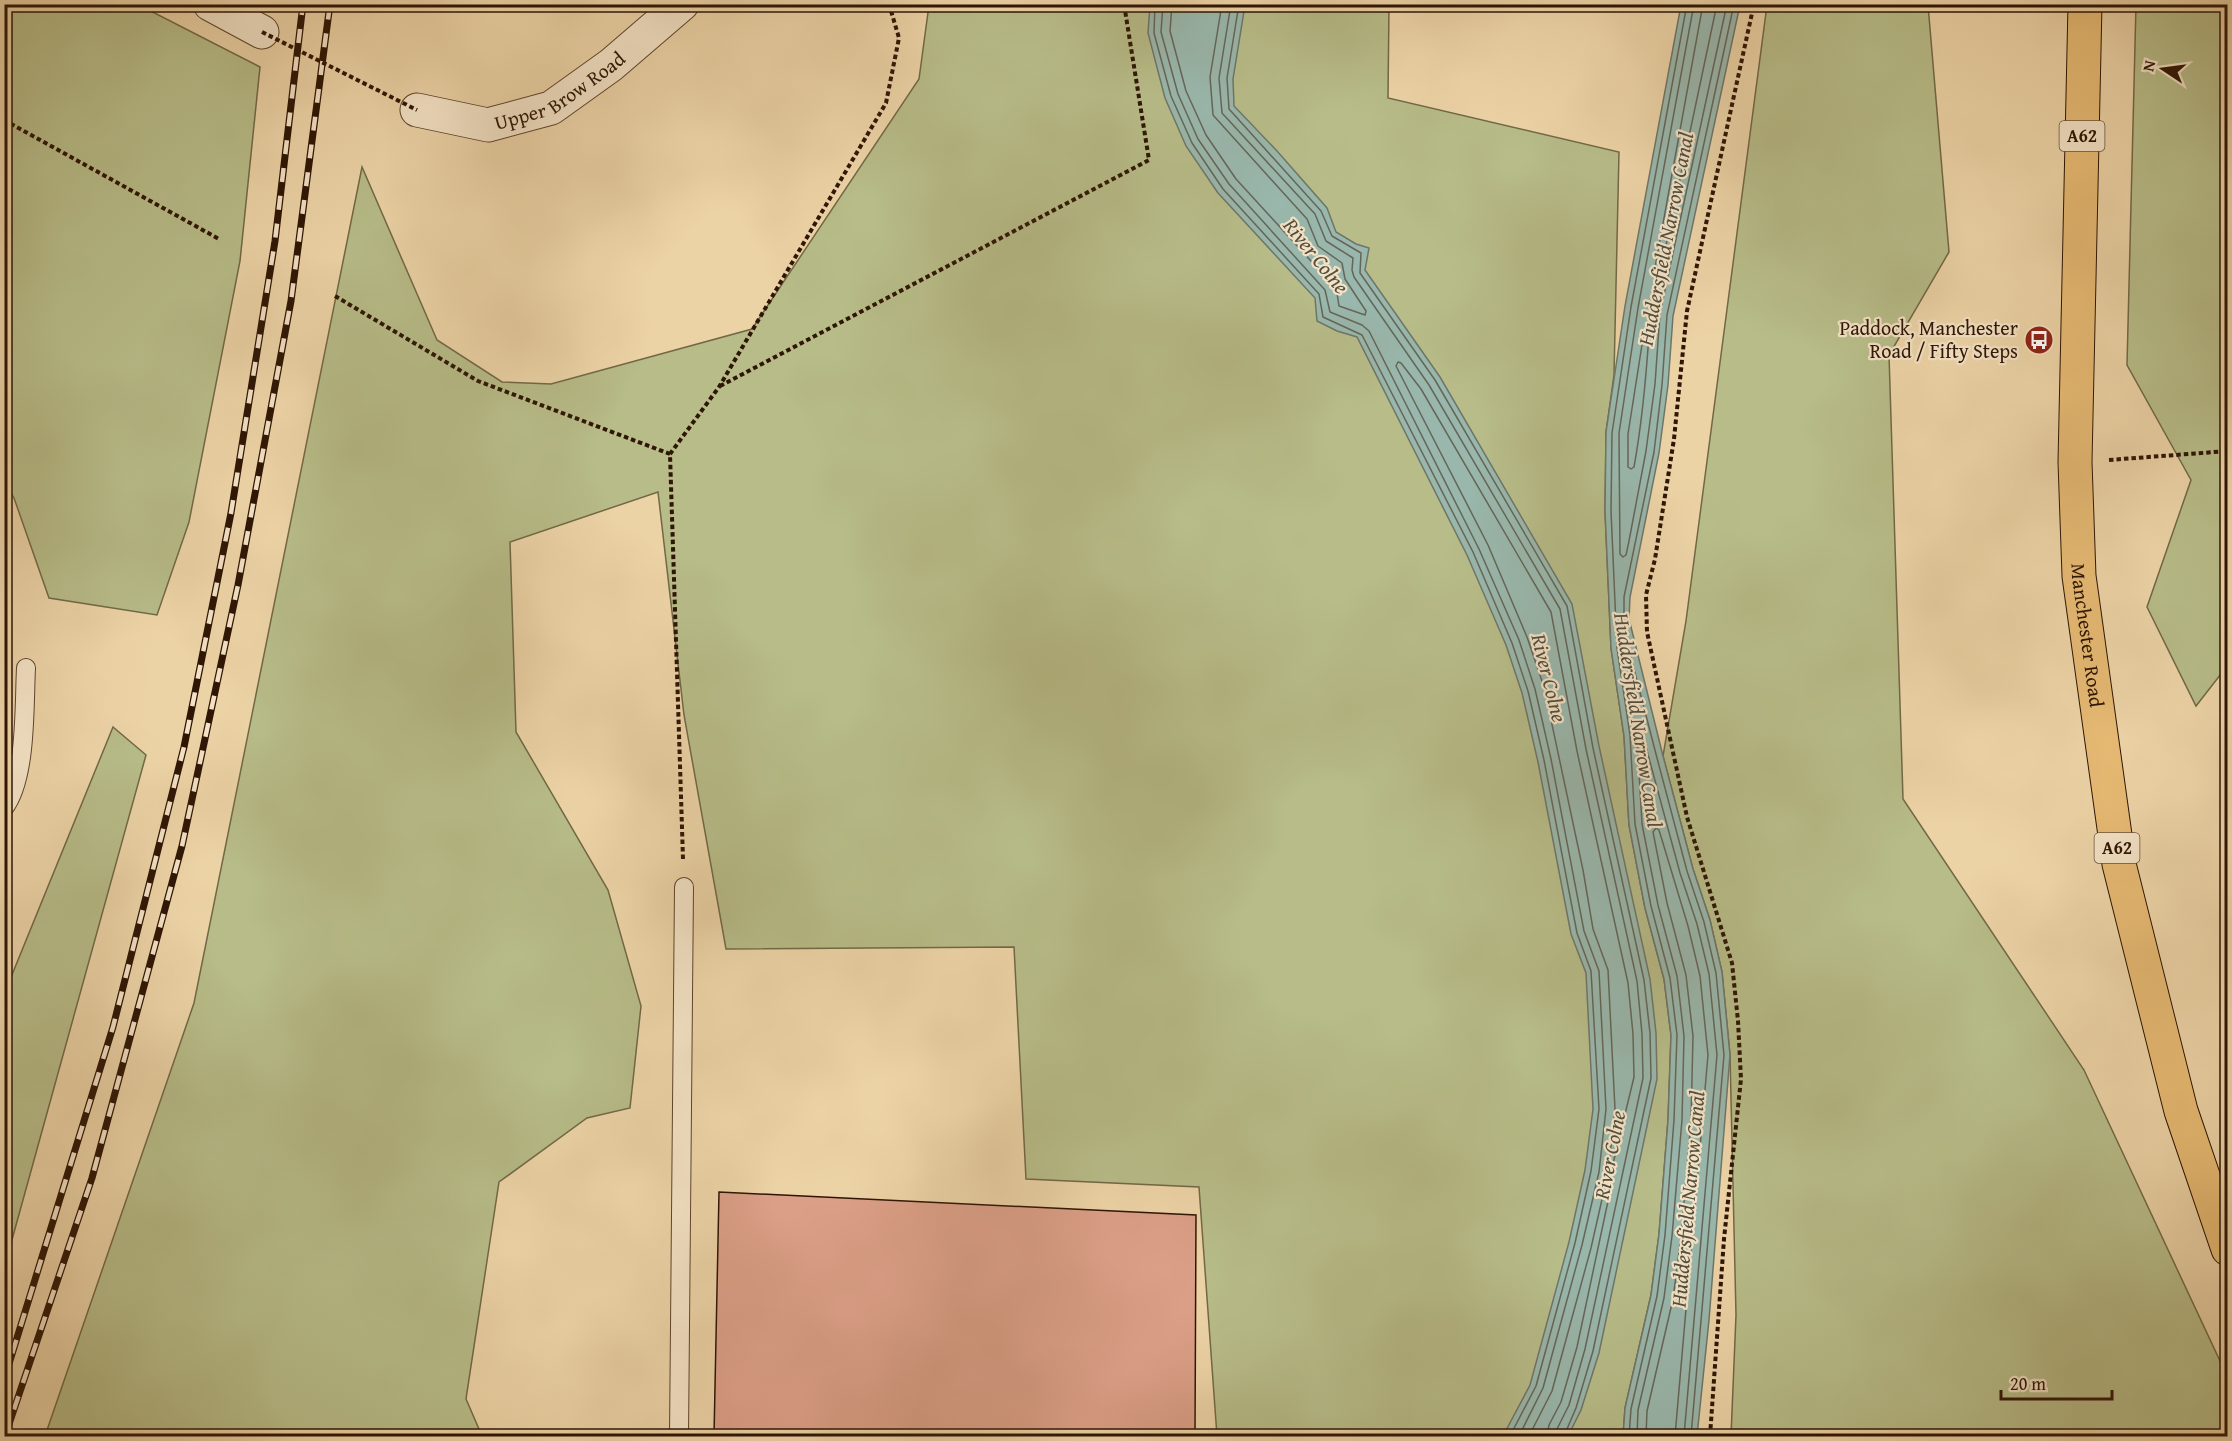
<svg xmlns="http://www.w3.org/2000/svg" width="2232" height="1441" viewBox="0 0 2232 1441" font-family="'Gentium Book Plus',serif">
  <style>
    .green { fill: #b7bc88; stroke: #726846; stroke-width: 1.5 }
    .water { fill: #99b7ac; stroke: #6e7669; stroke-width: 1.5 }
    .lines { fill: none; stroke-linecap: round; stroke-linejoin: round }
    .shore { stroke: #646658; stroke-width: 1.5 }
    .building { fill: #db9f87; stroke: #2e1504; stroke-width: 1.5 }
    .service-casing { stroke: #5e442c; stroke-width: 20 }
    .minor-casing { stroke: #5e442c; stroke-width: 35 }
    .primary-casing { stroke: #2e1504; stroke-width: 35 }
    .path { stroke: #2e1504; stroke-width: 4; stroke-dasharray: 4.5 3; stroke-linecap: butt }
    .service { stroke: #f3e2c5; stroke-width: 18 }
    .minor { stroke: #f3e2c5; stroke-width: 33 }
    .primary { stroke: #e6ba73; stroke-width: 33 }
    .rail-casing { stroke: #2e1504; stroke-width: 7 }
    .rail { stroke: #f3e2c5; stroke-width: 4.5; stroke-dasharray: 14; stroke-linecap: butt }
    .path-bridge { stroke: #2e1504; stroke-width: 4; stroke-dasharray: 4.5 3; stroke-linecap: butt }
    .labels { text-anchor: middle; stroke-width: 4.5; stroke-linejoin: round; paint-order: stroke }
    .shield { fill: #f3e2c5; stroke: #69523e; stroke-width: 1.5 }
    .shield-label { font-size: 18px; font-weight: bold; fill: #2e1504 }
    .street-label { font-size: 20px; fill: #2e1504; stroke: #f3e2c5 }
    .poi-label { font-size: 20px; fill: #2e1504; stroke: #f3e2c5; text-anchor: end }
    .water-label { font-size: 21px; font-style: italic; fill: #534e3f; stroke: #f3e2c5 }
  </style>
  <rect width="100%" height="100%" fill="#ecd3a6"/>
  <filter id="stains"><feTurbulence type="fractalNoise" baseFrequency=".00333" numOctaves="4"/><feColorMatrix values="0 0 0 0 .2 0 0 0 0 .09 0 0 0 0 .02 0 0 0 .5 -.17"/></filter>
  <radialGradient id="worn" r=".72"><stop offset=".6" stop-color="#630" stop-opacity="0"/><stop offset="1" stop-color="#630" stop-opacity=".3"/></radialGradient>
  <g class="green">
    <polygon points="4,5 139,5 260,67 240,261 189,522 157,615 49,598 14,498 5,484"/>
    <polygon points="929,5 1389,5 1388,98 1619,152 1614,375 1606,432 1605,511 1611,648 1624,736 1629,825 1645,908 1664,979 1671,1035 1668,1120 1659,1234 1651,1295 1625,1408 1623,1436 1217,1436 1199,1187 1026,1179 1014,947 726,949 684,715 658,492 510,542 516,732 608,890 641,1006 630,1108 587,1118 499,1182 466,1399 482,1436 45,1436 194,1003 362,167 437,340 502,382 551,384 752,329 919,79"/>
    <polygon points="1767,5 1928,5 1949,252 1889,355 1903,799 2084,1070 2227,1376 2227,1436 1731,1436 1736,1315 1730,1055 1722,972 1710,920 1693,869 1663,756 1686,621"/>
    <polygon points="2136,5 2227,5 2228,665 2196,706 2147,607 2191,480 2127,365"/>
    <polygon points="113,727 146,755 5,1265 5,992"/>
  </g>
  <g class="water">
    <polygon points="1150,5 1245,5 1233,79 1234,106 1277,151 1327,208 1336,232 1356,244 1369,248 1365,270 1440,377 1572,604 1599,746 1650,979 1656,1033 1657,1079 1599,1353 1581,1410 1568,1436 1503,1436 1530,1385 1569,1242 1585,1170 1593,1109 1586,973 1571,934 1538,762 1522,693 1506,645 1467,555 1357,337 1337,331 1317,321 1315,298 1218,193 1186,146 1165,98 1148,33"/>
    <polygon points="1681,5 1740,5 1673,316 1668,385 1659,453 1630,597 1629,619 1663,756 1693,869 1710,920 1722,972 1730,1055 1709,1320 1697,1436 1623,1436 1625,1408 1651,1295 1659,1234 1668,1120 1671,1035 1664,979 1645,908 1629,825 1624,736 1611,648 1605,511 1606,432 1625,306"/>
  </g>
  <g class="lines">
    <g class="shore">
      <polyline points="1155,4 1154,33 1171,96 1192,143 1223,189 1319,294 1323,317 1362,335 1473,552 1512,643 1528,691 1544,760 1577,933 1591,971 1599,1109 1591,1171 1575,1243 1536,1386 1510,1436"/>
      <polyline points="1163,4 1161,32 1178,94 1198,139 1229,184 1325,290 1330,312 1362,325 1369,331 1479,549 1519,640 1535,689 1551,759 1584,931 1599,971 1606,1109 1599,1172 1582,1245 1543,1388 1519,1436"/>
      <polyline points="1172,4 1170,31 1186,91 1206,135 1236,179 1332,284 1337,293 1339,306 1365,315 1366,311 1345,279 1342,263 1318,246 1307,219 1213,115 1210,77 1222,4"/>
      <polyline points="1231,4 1219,78 1222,113 1315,214 1326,241 1353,258 1352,270 1354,277 1429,385 1560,609 1586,749 1637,981 1642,1034 1643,1078 1585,1349 1569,1405 1557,1429 1556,1436"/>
      <polyline points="1239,4 1227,78 1229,109 1321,211 1332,236 1361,253 1360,273 1435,380 1567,606 1593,748 1644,980 1650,1033 1651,1078 1593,1351 1576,1408 1564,1436"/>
      <polyline points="1694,4 1638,308 1619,433 1620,554 1623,557 1626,555 1629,541 1646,451 1655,384 1660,313 1727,4"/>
      <polyline points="1703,4 1654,273 1656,276 1659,274 1665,250 1717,4"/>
      <path d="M 1644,332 L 1647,332 L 1649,334 C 1646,379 1642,423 1634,467 L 1631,469 L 1628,467 L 1628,434 Z"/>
      <polygon points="1398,362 1401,363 1421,389 1551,612 1577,751 1628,983 1633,1034 1634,1077 1612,1168 1609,1165 1615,1109 1608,970 1593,929 1583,870 1544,687 1527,637 1488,545 1396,366"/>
      <polyline points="1529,1436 1552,1391 1591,1248 1605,1186 1608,1184 1611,1187 1577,1347 1561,1402 1549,1425 1547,1436"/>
      <polyline points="1629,1436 1631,1409 1657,1296 1665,1235 1674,1120 1677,1035 1670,978 1651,906 1635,824 1630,735 1617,648 1611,511 1612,433 1631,307 1687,4"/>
      <polyline points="1637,1436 1638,1410 1664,1298 1672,1236 1682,1120 1684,1036 1677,976 1658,905 1642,824 1637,737 1641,734 1643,736 1680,873 1697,924 1709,974 1717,1055 1684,1436"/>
      <polyline points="1646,1436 1647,1411 1673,1299 1681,1237 1691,1121 1693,1036 1686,975 1667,903 1653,832 1656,828 1659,830 1688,926 1700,976 1708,1055 1675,1436"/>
      <polyline points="1691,1436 1724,1055 1716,973 1704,922 1687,871 1657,758 1628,646 1624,619 1624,597 1654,452 1662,385 1667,315 1734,4"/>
    </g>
  </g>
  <polygon class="building" points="719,1192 1196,1215 1195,1436 714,1436"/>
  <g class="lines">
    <g class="service-casing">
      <g id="service">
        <path d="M 4,808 C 27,778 24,705 26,668"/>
        <polyline points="679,1436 684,887"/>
      </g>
    </g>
    <g class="minor-casing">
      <g id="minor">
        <polyline points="210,4 262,32"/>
        <path id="s1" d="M 417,110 L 488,125 L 551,108 L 611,65 L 682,4"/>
      </g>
    </g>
    <g class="primary-casing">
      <g id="primary">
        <path id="s2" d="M 2085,4 L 2075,462 L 2079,576 L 2119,864 L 2181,1111 L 2228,1249"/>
      </g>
    </g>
    <g class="path">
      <polyline points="4,120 219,239"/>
      <polyline points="335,296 478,381 670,454"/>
      <polyline points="720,386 1149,160 1124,4"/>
      <polyline points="2109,460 2228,451"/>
      <polyline points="683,859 670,454 719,387 886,103 899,38 889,4"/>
      <polyline points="1710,1436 1724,1239 1741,1079 1738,1021 1732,963 1687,817 1647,632 1646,595 1655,559 1674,439 1687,311 1754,4"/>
    </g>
    <use href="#service" class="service"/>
    <use href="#minor" class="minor"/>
    <use href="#primary" class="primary"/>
    <g class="rail-casing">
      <g id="rail">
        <polyline points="4,1380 113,1027 184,747 231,513 275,241 303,4"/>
        <polyline points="5,1436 92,1178 182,846 238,585 291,301 330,4"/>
      </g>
    </g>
    <use href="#rail" class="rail"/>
    <polyline class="path-bridge" points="262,32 417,110"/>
  </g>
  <defs>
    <g id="bus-disc" transform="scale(1.5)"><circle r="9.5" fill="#8f2418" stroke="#f3e2c5"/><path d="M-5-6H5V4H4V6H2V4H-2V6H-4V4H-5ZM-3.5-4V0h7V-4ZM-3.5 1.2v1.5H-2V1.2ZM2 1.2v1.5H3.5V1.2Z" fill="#fff"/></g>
  </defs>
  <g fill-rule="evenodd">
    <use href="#bus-disc" x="2039" y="340"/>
  </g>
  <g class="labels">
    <g class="shield">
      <rect x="2059.5" y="121" width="45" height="30" rx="4.5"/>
      <rect x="2094.5" y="833" width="45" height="30" rx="4.5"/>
    </g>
    <g class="shield-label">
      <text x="2082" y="142">A62</text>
      <text x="2117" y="854">A62</text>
    </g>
    <g class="street-label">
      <text dy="7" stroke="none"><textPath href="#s1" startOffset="153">Upper Brow Road</textPath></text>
      <text dy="7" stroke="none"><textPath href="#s2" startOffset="632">Manchester Road</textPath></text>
    </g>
    <g class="poi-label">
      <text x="2018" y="335">Paddock, Manchester<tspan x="2018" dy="23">Road / Fifty Steps</tspan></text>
    </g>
    <g class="water-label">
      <text transform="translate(1666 239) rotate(-79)" y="7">Huddersfield Narrow Canal</text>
      <text transform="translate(1316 256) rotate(51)" y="7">River Colne</text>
      <text transform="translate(1549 678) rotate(76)" y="7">River Colne</text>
      <text transform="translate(1638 720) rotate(81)" y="7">Huddersfield Narrow Canal</text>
      <text transform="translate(1610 1155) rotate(-79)" y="7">River Colne</text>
      <text transform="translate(1688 1199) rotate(-85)" y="7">Huddersfield Narrow Canal</text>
    </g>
  </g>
  <rect width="2232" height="1441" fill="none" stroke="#ecd3a6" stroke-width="24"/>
  <rect x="6" y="6" width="2220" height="1429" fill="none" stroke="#2e1504" stroke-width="3"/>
  <rect x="12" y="12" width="2208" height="1417" fill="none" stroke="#2e1504" stroke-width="1.5"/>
  <g transform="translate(2163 69) rotate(283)" stroke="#f3e2c5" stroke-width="4.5" paint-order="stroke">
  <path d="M0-4.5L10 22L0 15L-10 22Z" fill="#2e1504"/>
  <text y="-9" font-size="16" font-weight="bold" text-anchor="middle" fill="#2e1504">N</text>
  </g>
  <path d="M2001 1390v9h111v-9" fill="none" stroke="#2e1504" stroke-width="3"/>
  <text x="2010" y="1390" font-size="18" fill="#2e1504" stroke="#f3e2c5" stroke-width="4.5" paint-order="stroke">20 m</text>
  <rect width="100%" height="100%" filter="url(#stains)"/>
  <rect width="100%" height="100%" fill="url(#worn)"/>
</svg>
